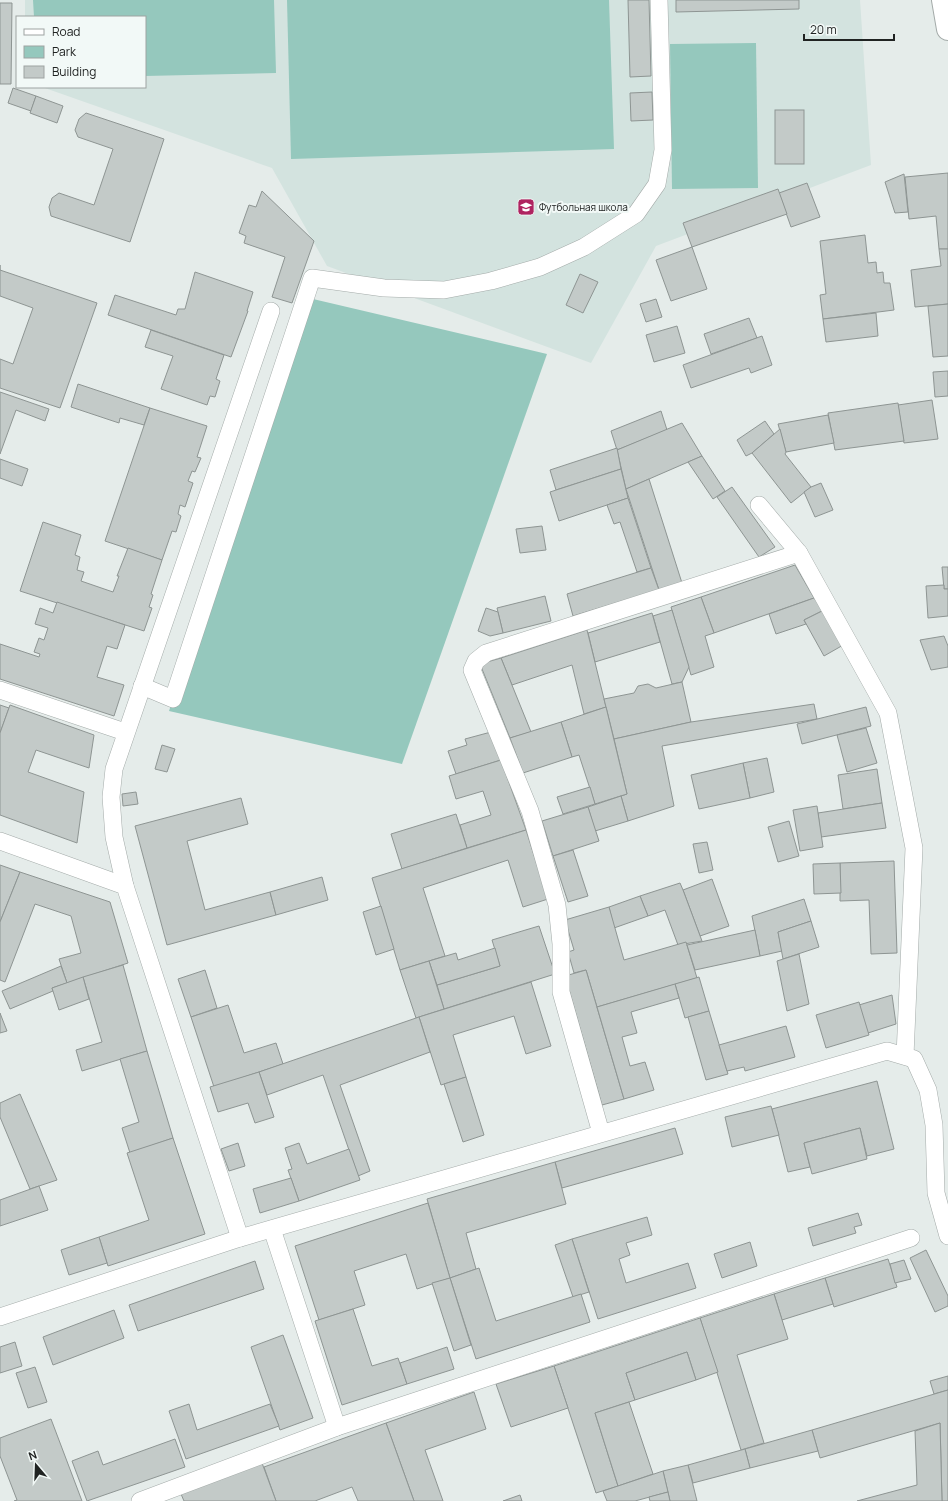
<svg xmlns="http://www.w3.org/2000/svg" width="948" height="1501" viewBox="0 0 948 1501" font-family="Manrope,sans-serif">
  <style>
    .built { fill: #d3e3df }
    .green { fill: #95c8bd }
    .building { fill: #c3cac8; stroke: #8e9593 }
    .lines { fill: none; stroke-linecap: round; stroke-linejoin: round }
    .service-casing { stroke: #a4aba9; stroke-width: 18 }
    .minor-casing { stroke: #a4aba9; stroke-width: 24 }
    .service { stroke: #fff; stroke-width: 17 }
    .minor { stroke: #fff; stroke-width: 22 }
    .labels { text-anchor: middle; stroke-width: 4; stroke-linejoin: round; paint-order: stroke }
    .poi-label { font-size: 10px; fill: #202322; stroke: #f2f9f7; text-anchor: start }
  </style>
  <rect width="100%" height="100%" fill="#e5ecea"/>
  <polygon class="built" points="25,0 860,0 871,165 656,246 591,363 327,266 272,168 42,87 145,87 145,17 25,17"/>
  <g class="green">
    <polygon points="33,0 274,0 276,73 145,76 145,17 34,17"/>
    <polygon points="287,0 609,0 614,149 291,159"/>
    <polygon points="756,43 758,188 672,189 670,44"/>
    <polygon points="313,299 547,354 402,764 169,711"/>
  </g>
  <g class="building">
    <polygon points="628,0 649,0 651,76 630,77"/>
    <polygon points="676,0 799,0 799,9 676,12"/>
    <polygon points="0,3 12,3 11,84 0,84"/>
    <polygon points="13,88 36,96 31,111 8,103"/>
    <polygon points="652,92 653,120 631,121 630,93"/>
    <polygon points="36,96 63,106 57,123 30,113"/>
    <rect x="775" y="110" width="29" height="54"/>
    <polygon points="86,113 164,139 130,242 51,216 49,207 52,198 59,193 94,205 113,149 78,137 75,130 79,119"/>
    <polygon points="948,173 948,249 939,249 936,216 909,219 905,177"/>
    <polygon points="904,174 908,212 895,213 885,182"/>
    <polygon points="807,183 820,217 791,227 779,193"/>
    <polygon points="778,189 787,214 692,247 683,223"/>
    <polygon points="262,191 314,241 292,303 272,297 285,257 244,243 246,236 239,233 249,205 256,207"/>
    <polygon points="865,235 868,263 876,262 877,273 883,272 884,283 890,283 894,310 823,319 820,295 826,294 820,241"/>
    <polygon points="692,247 707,289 671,301 656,260"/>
    <polygon points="939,249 948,249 948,304 915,307 911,270 941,266"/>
    <polygon points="0,265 0,270 97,303 60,408 0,388 0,359 13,364 33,308 0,296"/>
    <polygon points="195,272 253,292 247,311 248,311 231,357 108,315 115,295 176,315 178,309 185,309"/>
    <polygon points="580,274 598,282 583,313 566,305"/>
    <polygon points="656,299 662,317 646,322 640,304"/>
    <polygon points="948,304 948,356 933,357 928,306"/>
    <polygon points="876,313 878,336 826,342 823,319"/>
    <polygon points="749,318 757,338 711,354 704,334"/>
    <polygon points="677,326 685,353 654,362 646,335"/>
    <polygon points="151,330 224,355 216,379 220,381 215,397 210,396 207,405 161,389 173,356 145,347"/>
    <polygon points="762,336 772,365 751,373 749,368 691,388 683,365"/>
    <polygon points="948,371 948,396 935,397 933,372"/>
    <polygon points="78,384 150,408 144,425 120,418 119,423 71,407"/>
    <polygon points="0,392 49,409 45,421 16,410 0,454"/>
    <polygon points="932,400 938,439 904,443 898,405"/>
    <polygon points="898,403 904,441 835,450 828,413"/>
    <polygon points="150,408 207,426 197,457 201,458 195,472 192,471 188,481 193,483 185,507 180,505 178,514 181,516 176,532 172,531 162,560 105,541"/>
    <polygon points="661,411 667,430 617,450 611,431"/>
    <polygon points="828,415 834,443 786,452 778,424"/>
    <polygon points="765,421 774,434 752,453 746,456 737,440"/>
    <polygon points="682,423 702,456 626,489 617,450"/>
    <polygon points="780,429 786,452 785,454 811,487 791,503 752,453"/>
    <polygon points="617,448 621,469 556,490 550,470"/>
    <polygon points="702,456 725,491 713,499 688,462"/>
    <polygon points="0,459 28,469 22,486 0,478"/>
    <polygon points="621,469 628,498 559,521 550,492"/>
    <polygon points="649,479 682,583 659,590 626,489"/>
    <polygon points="821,483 833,510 815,517 804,492 811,487"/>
    <polygon points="732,487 775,547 759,557 717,497"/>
    <polygon points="628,498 651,568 637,572 620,522 614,524 607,505"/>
    <polygon points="43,522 81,535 75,555 80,557 77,570 84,572 81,581 113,592 119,576 117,576 128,548 162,560 151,594 153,595 149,607 152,608 144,631 20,591"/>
    <polygon points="542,526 546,550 520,553 516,529"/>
    <polygon points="795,565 814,598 714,633 701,597"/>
    <polygon points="942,567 948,567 948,589 944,589"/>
    <polygon points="651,568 659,590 573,616 567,594"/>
    <polygon points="944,585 944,589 948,589 948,616 928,618 926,586"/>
    <polygon points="545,596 551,621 503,633 497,608"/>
    <polygon points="701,597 714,633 705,636 714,667 691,675 671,607"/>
    <polygon points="814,598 824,610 804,620 806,624 776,634 769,614"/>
    <polygon points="57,602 125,625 117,649 107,646 97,677 124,685 114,716 0,679 0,644 39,657 40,654 34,652 39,638 44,640 48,628 35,624 40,608 53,613"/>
    <polygon points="486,608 498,612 503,633 490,636 478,631"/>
    <polygon points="672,610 689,667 682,682 672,684 653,616"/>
    <polygon points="824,610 845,644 824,656 804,620"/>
    <polygon points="652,613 660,642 595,662 588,633"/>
    <polygon points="587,630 606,707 584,714 572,665 512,685 501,658"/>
    <polygon points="944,636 948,646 948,667 931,670 920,640"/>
    <polygon points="501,658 531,732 510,738 480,664"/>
    <polygon points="682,682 691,722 614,739 604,699 634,693 638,686 648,684 656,688"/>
    <polygon points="814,704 817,719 662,746 674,806 628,821 621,796 627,794 614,739 691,722"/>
    <polygon points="0,705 9,708 0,733"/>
    <polygon points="10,705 94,735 89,768 36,750 28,772 84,792 77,843 0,815 0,733"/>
    <polygon points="606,707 627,794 595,804 579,755 572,757 561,722"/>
    <polygon points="866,707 871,726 802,744 797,724"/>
    <polygon points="561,722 572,757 523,773 510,738"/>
    <polygon points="866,728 877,763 847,772 837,735"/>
    <polygon points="491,732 501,760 456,774 448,751 467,745 465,739"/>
    <polygon points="162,745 175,749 167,772 155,769"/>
    <polygon points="767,758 774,792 750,798 743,763"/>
    <polygon points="501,760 526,830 467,848 460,825 491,815 483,791 456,799 449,776"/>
    <polygon points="743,763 750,798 699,809 691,775"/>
    <polygon points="877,769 882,803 843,809 838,775"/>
    <polygon points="590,787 595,804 563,814 557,797"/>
    <polygon points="136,792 138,804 123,806 122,794"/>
    <polygon points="621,796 628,821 595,831 588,807"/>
    <polygon points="241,798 248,824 187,841 205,910 270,892 276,915 167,945 135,826"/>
    <polygon points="882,803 886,828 821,837 818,813"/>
    <polygon points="817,806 823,847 800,851 793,810"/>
    <polygon points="588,807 599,841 553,856 542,821"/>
    <polygon points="456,814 467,848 402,869 391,834"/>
    <polygon points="789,821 799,856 778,862 768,827"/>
    <polygon points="526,830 548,899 523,907 508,860 423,888 445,956 400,970 372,878"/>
    <polygon points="707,842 713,870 699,873 693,844"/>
    <polygon points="573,850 588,896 568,902 553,856"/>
    <polygon points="894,861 897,953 871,954 869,900 840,901 840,863"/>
    <polygon points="840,863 841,893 814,894 813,864"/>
    <polygon points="0,865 20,872 0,922"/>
    <polygon points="20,872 110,902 128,963 67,983 59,959 81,953 71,916 35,904 5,982 0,980 0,922"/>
    <polygon points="322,877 328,900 276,915 270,892"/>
    <polygon points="712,879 729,926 700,936 683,890"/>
    <polygon points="680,883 683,890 702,941 678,945 665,910 648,916 640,896"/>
    <polygon points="640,896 648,916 614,928 609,907"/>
    <polygon points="804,899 811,921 778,932 782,951 760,956 752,916"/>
    <polygon points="381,906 394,949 376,955 363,912"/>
    <polygon points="609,907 624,960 686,942 697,978 597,1007 586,970 574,973 568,952 574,950 565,920"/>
    <polygon points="811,921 819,947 783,959 778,932"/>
    <polygon points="539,926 555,974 444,1009 437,985 500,966 492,940"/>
    <polygon points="755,930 760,956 695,970 687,945"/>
    <polygon points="495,948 500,966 437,985 429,961 456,953 458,960"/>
    <polygon points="799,954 809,1004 787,1011 777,961"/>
    <polygon points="429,961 444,1009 416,1018 400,970"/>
    <polygon points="123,965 147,1051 82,1071 76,1050 102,1042 83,977"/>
    <polygon points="61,966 67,983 52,988 53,991 10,1009 2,991"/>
    <polygon points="205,970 217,1008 191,1017 178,979"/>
    <polygon points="586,970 624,1099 602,1105 565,976"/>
    <polygon points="83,977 89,999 59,1010 52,988"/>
    <polygon points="699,977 709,1011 685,1018 675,984"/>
    <polygon points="531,982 551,1046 526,1054 514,1016 453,1035 466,1077 441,1085 419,1017"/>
    <polygon points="675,984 679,998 631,1012 637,1033 622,1037 630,1066 645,1062 654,1090 624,1099 597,1007"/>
    <polygon points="892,995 896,1024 868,1033 859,1005"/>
    <polygon points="859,1002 869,1035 826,1048 816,1015"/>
    <polygon points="228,1005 244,1053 276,1043 283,1064 214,1087 191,1017"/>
    <polygon points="709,1011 728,1074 706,1080 688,1017"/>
    <polygon points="0,1013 7,1031 0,1033"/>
    <polygon points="419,1017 430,1052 340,1085 370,1171 358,1176 323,1075 267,1095 259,1072"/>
    <polygon points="786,1026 795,1057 745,1071 744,1067 727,1071 719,1045"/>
    <polygon points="147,1051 173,1138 130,1153 122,1128 139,1122 120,1059"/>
    <polygon points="259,1072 274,1117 255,1123 248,1103 218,1112 210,1087"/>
    <polygon points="466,1077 484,1135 463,1142 444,1084"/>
    <polygon points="877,1081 894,1149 867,1156 860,1128 804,1143 810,1167 788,1172 772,1109"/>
    <polygon points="20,1094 57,1180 30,1189 0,1117 0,1103"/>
    <polygon points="771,1106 779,1135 732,1147 725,1117"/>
    <polygon points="675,1128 683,1154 562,1188 555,1162"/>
    <polygon points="860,1128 867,1159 812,1174 804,1143"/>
    <polygon points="173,1138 205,1234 108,1266 99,1237 149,1220 127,1153"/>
    <polygon points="238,1143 245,1166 229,1171 221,1149"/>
    <polygon points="299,1143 307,1164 349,1149 360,1180 299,1201 288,1170 292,1169 285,1148"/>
    <polygon points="555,1162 566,1204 466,1233 476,1269 450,1278 427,1199"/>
    <polygon points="291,1178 299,1201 260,1213 253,1189"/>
    <polygon points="39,1186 48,1210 0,1226 0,1200"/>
    <polygon points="428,1203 450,1278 417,1289 406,1254 354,1271 365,1305 319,1320 295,1246"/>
    <polygon points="858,1213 862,1225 854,1227 856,1233 813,1246 808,1228"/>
    <polygon points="647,1217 652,1235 626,1243 630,1255 619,1259 626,1283 688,1263 696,1288 598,1319 572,1239"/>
    <polygon points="99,1237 107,1263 69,1275 61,1250"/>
    <polygon points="572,1239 589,1292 573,1297 555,1245"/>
    <polygon points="750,1242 757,1266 722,1278 714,1254"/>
    <polygon points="926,1250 948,1296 948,1306 935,1312 910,1258"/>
    <polygon points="888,1259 897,1287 834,1307 825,1278"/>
    <polygon points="904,1260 911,1279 895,1283 890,1264"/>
    <polygon points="255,1261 264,1289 138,1331 129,1305"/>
    <polygon points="479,1268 496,1321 581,1294 590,1322 476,1359 450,1278"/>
    <polygon points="450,1278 471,1345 454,1351 432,1283"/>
    <polygon points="825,1278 833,1304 782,1320 774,1294"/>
    <polygon points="774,1294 788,1339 737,1355 764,1443 741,1450 700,1318"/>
    <polygon points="353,1309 372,1366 398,1358 407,1384 342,1405 315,1321"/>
    <polygon points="114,1310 124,1338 53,1365 43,1337"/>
    <polygon points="700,1318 718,1372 696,1380 687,1352 626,1373 635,1400 595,1413 618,1486 596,1493 554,1366"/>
    <polygon points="283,1335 313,1418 280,1430 251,1347"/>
    <polygon points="15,1342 22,1366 0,1373 0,1347"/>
    <polygon points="447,1347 454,1369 407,1384 400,1363"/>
    <polygon points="687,1352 696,1380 635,1400 626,1373"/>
    <polygon points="554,1366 568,1408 511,1427 496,1384"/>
    <polygon points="35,1367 47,1402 28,1408 16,1373"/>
    <polygon points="948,1376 948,1390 934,1394 930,1381"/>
    <polygon points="948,1390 948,1501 942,1501 940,1423 820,1458 812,1430"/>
    <polygon points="474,1392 486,1429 425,1450 443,1501 414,1501 386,1423"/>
    <polygon points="629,1402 653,1474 618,1486 595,1413"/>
    <polygon points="189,1404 197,1430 270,1404 279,1426 186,1459 169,1411"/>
    <polygon points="51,1419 82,1501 14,1501 17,1500 0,1456 0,1438"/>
    <polygon points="386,1423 414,1501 358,1501 352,1487 315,1501 276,1501 264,1467"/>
    <polygon points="940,1423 942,1501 857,1501 917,1485 915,1431"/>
    <polygon points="812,1430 818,1451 750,1468 745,1449"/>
    <polygon points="175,1439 185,1467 87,1501 72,1461 98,1451 103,1465"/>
    <polygon points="745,1449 750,1468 693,1483 688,1465"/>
    <polygon points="262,1463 276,1501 184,1501 181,1494"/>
    <polygon points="688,1465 697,1501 670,1501 663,1471"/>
    <polygon points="663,1471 668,1492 635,1501 607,1501 603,1491"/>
    <polygon points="668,1492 670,1501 650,1501 649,1497"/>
    <polygon points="520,1495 522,1501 503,1501"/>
  </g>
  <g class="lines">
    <g class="service-casing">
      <g id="service">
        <polyline points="759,505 799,553"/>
        <polyline points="142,686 173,699 312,278 384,288 444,290 491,281 540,267 584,247 636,214 657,184 663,150 659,0"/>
        <polyline points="0,690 125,732"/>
        <polyline points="0,841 125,886 240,1238 887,1051 914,1059 928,1090 934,1125 936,1193 948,1236"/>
        <polyline points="125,886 114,837 111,797 114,769 271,311"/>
        <polyline points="601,1133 561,992 561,944 557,905 530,811 472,670 476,661 486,653 799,553 888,713 914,848 905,1056"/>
        <polyline points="272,1229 337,1427"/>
        <polyline points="0,1317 240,1238"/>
        <polyline points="140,1501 337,1427 911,1238"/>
      </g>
    </g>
    <g class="minor-casing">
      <polyline id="minor" points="943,0 948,29"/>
    </g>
    <use href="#service" class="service"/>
    <use href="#minor" class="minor"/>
  </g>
  <defs>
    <g id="school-square" transform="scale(0.9)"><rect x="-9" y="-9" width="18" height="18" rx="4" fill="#af2360" stroke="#f2f9f7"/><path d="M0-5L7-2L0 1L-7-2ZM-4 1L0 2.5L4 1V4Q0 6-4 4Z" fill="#fff"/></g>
  </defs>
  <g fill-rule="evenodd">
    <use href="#school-square" x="526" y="207"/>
  </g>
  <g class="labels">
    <g class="poi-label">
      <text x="539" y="211">Футбольная школа</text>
    </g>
  </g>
  <rect x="16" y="16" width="130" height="72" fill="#f2f9f7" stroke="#9ea3a2"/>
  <rect x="24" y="29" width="20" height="6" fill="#ffffff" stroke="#9ea3a2"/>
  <text x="52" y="36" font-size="12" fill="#202322">Road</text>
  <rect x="24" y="46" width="20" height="12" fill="#95c8bd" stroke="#9ea3a2"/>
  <text x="52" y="56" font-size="12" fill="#202322">Park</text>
  <rect x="24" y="66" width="20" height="12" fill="#c3cac8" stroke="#9ea3a2"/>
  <text x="52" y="76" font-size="12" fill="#202322">Building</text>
  <g transform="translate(36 1465) rotate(341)" stroke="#f2f9f7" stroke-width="3" paint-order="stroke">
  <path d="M0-3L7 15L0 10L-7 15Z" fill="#202322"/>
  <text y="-6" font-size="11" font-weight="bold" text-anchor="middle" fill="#202322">N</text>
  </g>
  <path d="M804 34v6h90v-6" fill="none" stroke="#202322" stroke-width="2"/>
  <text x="810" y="34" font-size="12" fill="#202322" stroke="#f2f9f7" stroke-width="3" paint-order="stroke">20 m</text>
</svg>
